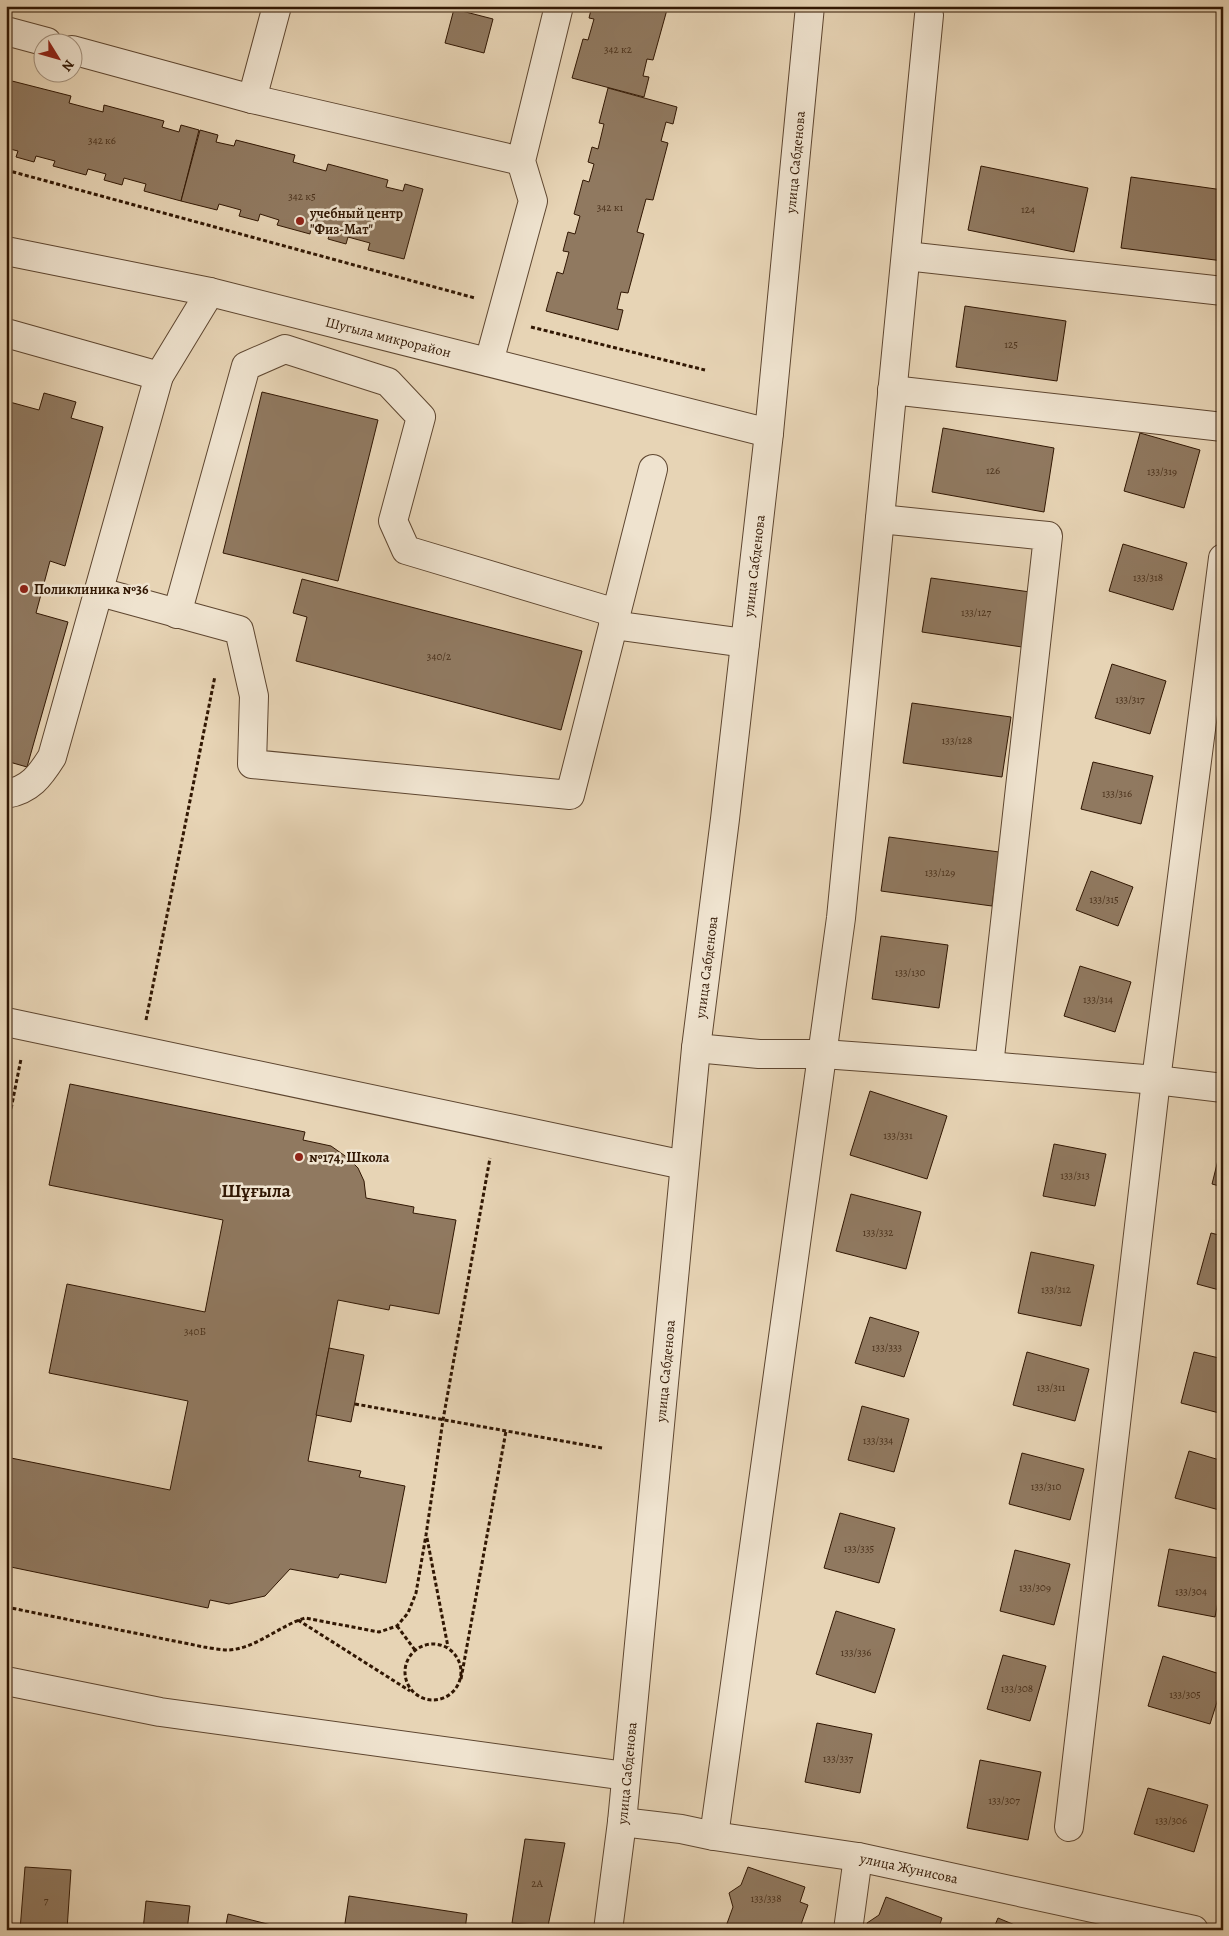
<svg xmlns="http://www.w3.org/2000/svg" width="1229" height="1936" viewBox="0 0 1229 1936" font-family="Alegreya,serif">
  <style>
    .building { fill: #907960; stroke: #311703 }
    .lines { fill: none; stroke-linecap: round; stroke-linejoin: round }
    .minor-casing { stroke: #5e4630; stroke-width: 30 }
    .path { stroke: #311703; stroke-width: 3; stroke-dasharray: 4 2.5; stroke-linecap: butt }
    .minor { stroke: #efe3cf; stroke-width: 28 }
    .poi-dot { fill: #8f2418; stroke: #efe3cf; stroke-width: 2 }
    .labels { text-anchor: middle; stroke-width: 5; stroke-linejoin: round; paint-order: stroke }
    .number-label { font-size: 11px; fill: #49301a }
    .street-label { font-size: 14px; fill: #311703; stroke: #efe3cf }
    .poi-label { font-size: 14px; font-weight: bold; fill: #311703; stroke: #efe3cf; text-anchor: start }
    .district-label { font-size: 19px; font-weight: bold; fill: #311703; stroke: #efe3cf }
  </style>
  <rect width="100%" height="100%" fill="#e7d4b5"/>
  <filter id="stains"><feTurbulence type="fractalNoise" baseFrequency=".004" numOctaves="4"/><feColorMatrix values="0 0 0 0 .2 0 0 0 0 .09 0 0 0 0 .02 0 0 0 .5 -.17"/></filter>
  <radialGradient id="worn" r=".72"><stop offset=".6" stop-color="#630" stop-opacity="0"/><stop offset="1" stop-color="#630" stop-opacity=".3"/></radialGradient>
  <g class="building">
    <polygon points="592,6 668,6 653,60 647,59 643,76 649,77 644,97 572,78 583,39 588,40 594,19 589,18"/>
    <polygon points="454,9 493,19 484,53 445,43"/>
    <polygon points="12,81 71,96 69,103 103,112 104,105 164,121 162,127 179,132 181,125 199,130 181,201 144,191 146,184 124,178 122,185 104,180 106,174 88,169 86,175 53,166 55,161 36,156 34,162 16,157 18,151 6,148 6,86 10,87"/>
    <polygon points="608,88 677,107 673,124 666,122 661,141 668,143 653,200 646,199 637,232 644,234 628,293 621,292 617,309 623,310 618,330 546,311 557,272 563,274 569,252 563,251 568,232 575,234 580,216 574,214 583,180 589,182 594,164 588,162 592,147 598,149 604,124 599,123"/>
    <polygon points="200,130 218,135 216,142 234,146 236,140 295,155 293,162 326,171 328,164 388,180 386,187 403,191 405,184 423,189 404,259 368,250 370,243 348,237 346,244 328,239 330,233 311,228 310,234 277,225 279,220 260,214 258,221 239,216 241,210 219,204 217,210 181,201"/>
    <polygon points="981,166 1088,188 1074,252 968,230"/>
    <polygon points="1131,177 1223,190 1223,261 1121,248"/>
    <polygon points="965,306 1066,321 1057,381 956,367"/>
    <polygon points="262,392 378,420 338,581 223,553"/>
    <polygon points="44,393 76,402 71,418 103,427 65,566 50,561 36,613 68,622 27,767 6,761 6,401 39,410"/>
    <polygon points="943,428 1054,448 1044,512 932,492"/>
    <polygon points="1140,433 1200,450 1184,508 1124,491"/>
    <polygon points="1123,544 1187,563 1173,610 1109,591"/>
    <polygon points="931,578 1030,592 1022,647 922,632"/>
    <polygon points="302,579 582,651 561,730 296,661 307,617 293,613"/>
    <polygon points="1112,664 1166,681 1150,734 1095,718"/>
    <polygon points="912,703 1011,717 1002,777 903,763"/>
    <polygon points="1093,762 1153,776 1141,824 1081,809"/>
    <polygon points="889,837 999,852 992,906 881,891"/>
    <polygon points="1091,871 1133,887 1118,926 1076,910"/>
    <polygon points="881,936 948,945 939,1008 872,999"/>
    <polygon points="1080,966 1131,982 1115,1032 1064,1016"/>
    <polygon points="1223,1007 1223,1025 1219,1025"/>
    <polygon points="70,1084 305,1132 303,1140 331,1146 348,1158 358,1168 364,1181 366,1198 414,1207 413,1213 456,1220 439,1314 390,1305 389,1310 338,1300 329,1348 308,1461 361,1471 359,1477 405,1486 386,1583 340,1574 338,1578 290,1569 265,1596 229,1604 210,1600 208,1608 6,1566 6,1457 170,1490 188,1401 49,1373 67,1284 205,1312 223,1220 49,1185"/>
    <polygon points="870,1091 947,1116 927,1179 850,1155"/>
    <polygon points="1223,1140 1223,1187 1212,1184"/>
    <polygon points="1054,1144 1106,1154 1095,1206 1043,1196"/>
    <polygon points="851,1194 921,1212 906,1269 836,1251"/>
    <polygon points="1211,1233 1223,1236 1223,1291 1197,1284"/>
    <polygon points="1031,1252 1094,1265 1081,1326 1018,1313"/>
    <polygon points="870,1317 919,1332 904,1377 855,1363"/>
    <polygon points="329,1348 364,1355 351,1422 316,1415"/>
    <polygon points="1027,1352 1089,1369 1075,1421 1013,1405"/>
    <polygon points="1194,1352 1223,1359 1223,1414 1181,1403"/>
    <polygon points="862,1406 909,1419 894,1472 848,1460"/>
    <polygon points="1189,1451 1223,1461 1223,1511 1175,1498"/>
    <polygon points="1022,1453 1084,1469 1070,1520 1009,1504"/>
    <polygon points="840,1513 895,1528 879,1583 824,1568"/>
    <polygon points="1169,1549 1223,1559 1223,1576 1215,1617 1158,1606"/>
    <polygon points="1015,1550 1070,1564 1054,1625 1000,1611"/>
    <polygon points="836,1611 895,1629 875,1693 816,1674"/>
    <polygon points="1003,1655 1046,1666 1030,1721 987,1709"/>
    <polygon points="1163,1656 1223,1675 1223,1683 1210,1724 1148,1706"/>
    <polygon points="817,1723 872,1734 860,1793 805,1782"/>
    <polygon points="980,1760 1041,1772 1028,1840 967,1828"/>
    <polygon points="1148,1788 1208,1805 1194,1852 1134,1834"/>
    <polygon points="525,1839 565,1843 548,1926 512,1923"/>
    <polygon points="25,1867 71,1870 67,1930 20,1930"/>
    <polygon points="748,1867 805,1887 800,1902 808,1905 799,1930 725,1929 733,1907 729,1893 741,1885"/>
    <polygon points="349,1896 467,1914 465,1930 344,1930"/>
    <polygon points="886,1897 942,1918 938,1930 869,1930 867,1923 879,1915"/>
    <polygon points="146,1901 190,1906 187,1930 143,1930"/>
    <polygon points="228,1914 283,1928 283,1930 225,1930"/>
    <polygon points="998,1918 1027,1930 993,1930"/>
  </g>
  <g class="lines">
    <g class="minor-casing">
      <g id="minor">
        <polyline points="6,31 47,42"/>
        <polyline points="72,50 252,99 521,161"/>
        <polyline points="252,99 277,6"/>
        <path id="s1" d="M 6,251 L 210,292 L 769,433"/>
        <polyline points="906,256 1223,291"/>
        <path d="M 6,333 L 159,376 L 52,757 C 40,776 30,790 6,794"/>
        <polyline points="489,362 533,201 521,161 559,6"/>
        <polyline points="159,376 210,292"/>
        <polyline points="892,390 1223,427"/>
        <polyline points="880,519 1048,536 989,1066"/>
        <polyline points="100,592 239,630 254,696 252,764 570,795 653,469"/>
        <polyline points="177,614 246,366 285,349 388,382 421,417 393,521 406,550 616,613"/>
        <polyline points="613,625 745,643"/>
        <polyline points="6,1022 684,1165"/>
        <polyline points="696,1048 759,1054 823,1054 989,1066 1156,1080 1223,1088"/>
        <polyline points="6,1681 160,1712 626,1776"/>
        <path id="s2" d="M 622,1822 L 681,1829 L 714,1836 L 858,1857 L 1194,1930"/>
        <polyline points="1069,1827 1156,1080 1223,558"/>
        <polyline points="714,1836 841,918 929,15"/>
        <path id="s3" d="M 608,1930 L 622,1822 L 696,1048 L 725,819 L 769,433 L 810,6"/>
        <polyline points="848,1930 858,1857"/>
      </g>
    </g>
    <g class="path">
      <polyline points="6,170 475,298"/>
      <polyline points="531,327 705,370"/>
      <polyline points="146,1020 215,676"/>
      <polyline points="6,1134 21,1059"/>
      <polyline points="355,1404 602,1448"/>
      <polyline points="427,1538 448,1647"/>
      <path d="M 6,1607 L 204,1647 C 211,1648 220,1650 228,1650 C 255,1649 279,1626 305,1618 L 379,1632 L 397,1626 L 408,1613 L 416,1593 L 426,1535 L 443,1420 L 490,1158"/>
      <polyline points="298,1620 410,1691"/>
      <polyline points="397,1626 415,1650"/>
      <circle cx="433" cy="1672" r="28"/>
      <polyline points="461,1679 506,1431"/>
    </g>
    <use href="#minor" class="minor"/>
  </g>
  <g class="poi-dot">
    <circle cx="300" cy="221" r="5"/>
    <circle cx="24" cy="589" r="5"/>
    <circle cx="299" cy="1157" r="5"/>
  </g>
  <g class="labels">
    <g class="number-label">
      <text x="618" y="53">342 к2</text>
      <text x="102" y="144">342 к6</text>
      <text x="302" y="200">342 к5</text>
      <text x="610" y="211">342 к1</text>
      <text x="1028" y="213">124</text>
      <text x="1011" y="348">125</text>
      <text x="993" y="474">126</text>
      <text x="1162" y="475">133/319</text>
      <text x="1148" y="581">133/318</text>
      <text x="976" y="616">133/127</text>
      <text x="439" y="660">340/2</text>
      <text x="1130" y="703">133/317</text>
      <text x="957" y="744">133/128</text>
      <text x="1117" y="797">133/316</text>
      <text x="940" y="876">133/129</text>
      <text x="1104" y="903">133/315</text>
      <text x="910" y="976">133/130</text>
      <text x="1098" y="1003">133/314</text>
      <text x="898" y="1139">133/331</text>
      <text x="1075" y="1179">133/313</text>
      <text x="878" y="1236">133/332</text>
      <text x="1056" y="1293">133/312</text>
      <text x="195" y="1335">340Б</text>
      <text x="887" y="1351">133/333</text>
      <text x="1051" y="1391">133/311</text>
      <text x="878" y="1444">133/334</text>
      <text x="1046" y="1490">133/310</text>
      <text x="859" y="1552">133/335</text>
      <text x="1035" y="1591">133/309</text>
      <text x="1191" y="1595">133/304</text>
      <text x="856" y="1656">133/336</text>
      <text x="1017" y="1692">133/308</text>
      <text x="1185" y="1698">133/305</text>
      <text x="838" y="1762">133/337</text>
      <text x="1004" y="1804">133/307</text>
      <text x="1171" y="1824">133/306</text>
      <text x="537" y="1887">2А</text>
      <text x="766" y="1902">133/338</text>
      <text x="46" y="1904">7</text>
    </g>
    <g class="street-label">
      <text dy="5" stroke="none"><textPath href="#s3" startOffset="1778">улица Сабденова</textPath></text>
      <text dy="5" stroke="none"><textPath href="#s1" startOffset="392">Шугыла микрорайон</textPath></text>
      <text dy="5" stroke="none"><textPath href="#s3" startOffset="1372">улица Сабденова</textPath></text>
      <text dy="5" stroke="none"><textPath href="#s3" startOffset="968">улица Сабденова</textPath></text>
      <text dy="5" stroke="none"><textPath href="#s3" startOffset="562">улица Сабденова</textPath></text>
      <text dy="5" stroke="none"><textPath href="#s3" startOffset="158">улица Сабденова</textPath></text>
      <text dy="5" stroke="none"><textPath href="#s2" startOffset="291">улица Жунисова</textPath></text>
    </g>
    <g class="poi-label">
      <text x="310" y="218">учебный центр<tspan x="310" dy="16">"Физ-Мат"</tspan></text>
      <text x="34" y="594">Поликлиника №36</text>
      <text x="309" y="1162">№174, Школа</text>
    </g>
    <g class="district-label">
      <text x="256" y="1197">Шұғыла</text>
    </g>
  </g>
  <rect width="1229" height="1936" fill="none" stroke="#e7d4b5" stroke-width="25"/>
  <rect x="8" y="8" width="1214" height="1921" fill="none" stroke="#311703" stroke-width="2.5"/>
  <rect x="12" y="12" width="1204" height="1911" fill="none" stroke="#311703"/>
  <g transform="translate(58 58) rotate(127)"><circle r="24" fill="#efe3cf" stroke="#a3917d"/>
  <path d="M0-4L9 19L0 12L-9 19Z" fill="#8f2418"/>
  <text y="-8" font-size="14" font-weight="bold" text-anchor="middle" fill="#311703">N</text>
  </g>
  <rect width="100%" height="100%" filter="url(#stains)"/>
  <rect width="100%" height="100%" fill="url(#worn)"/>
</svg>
